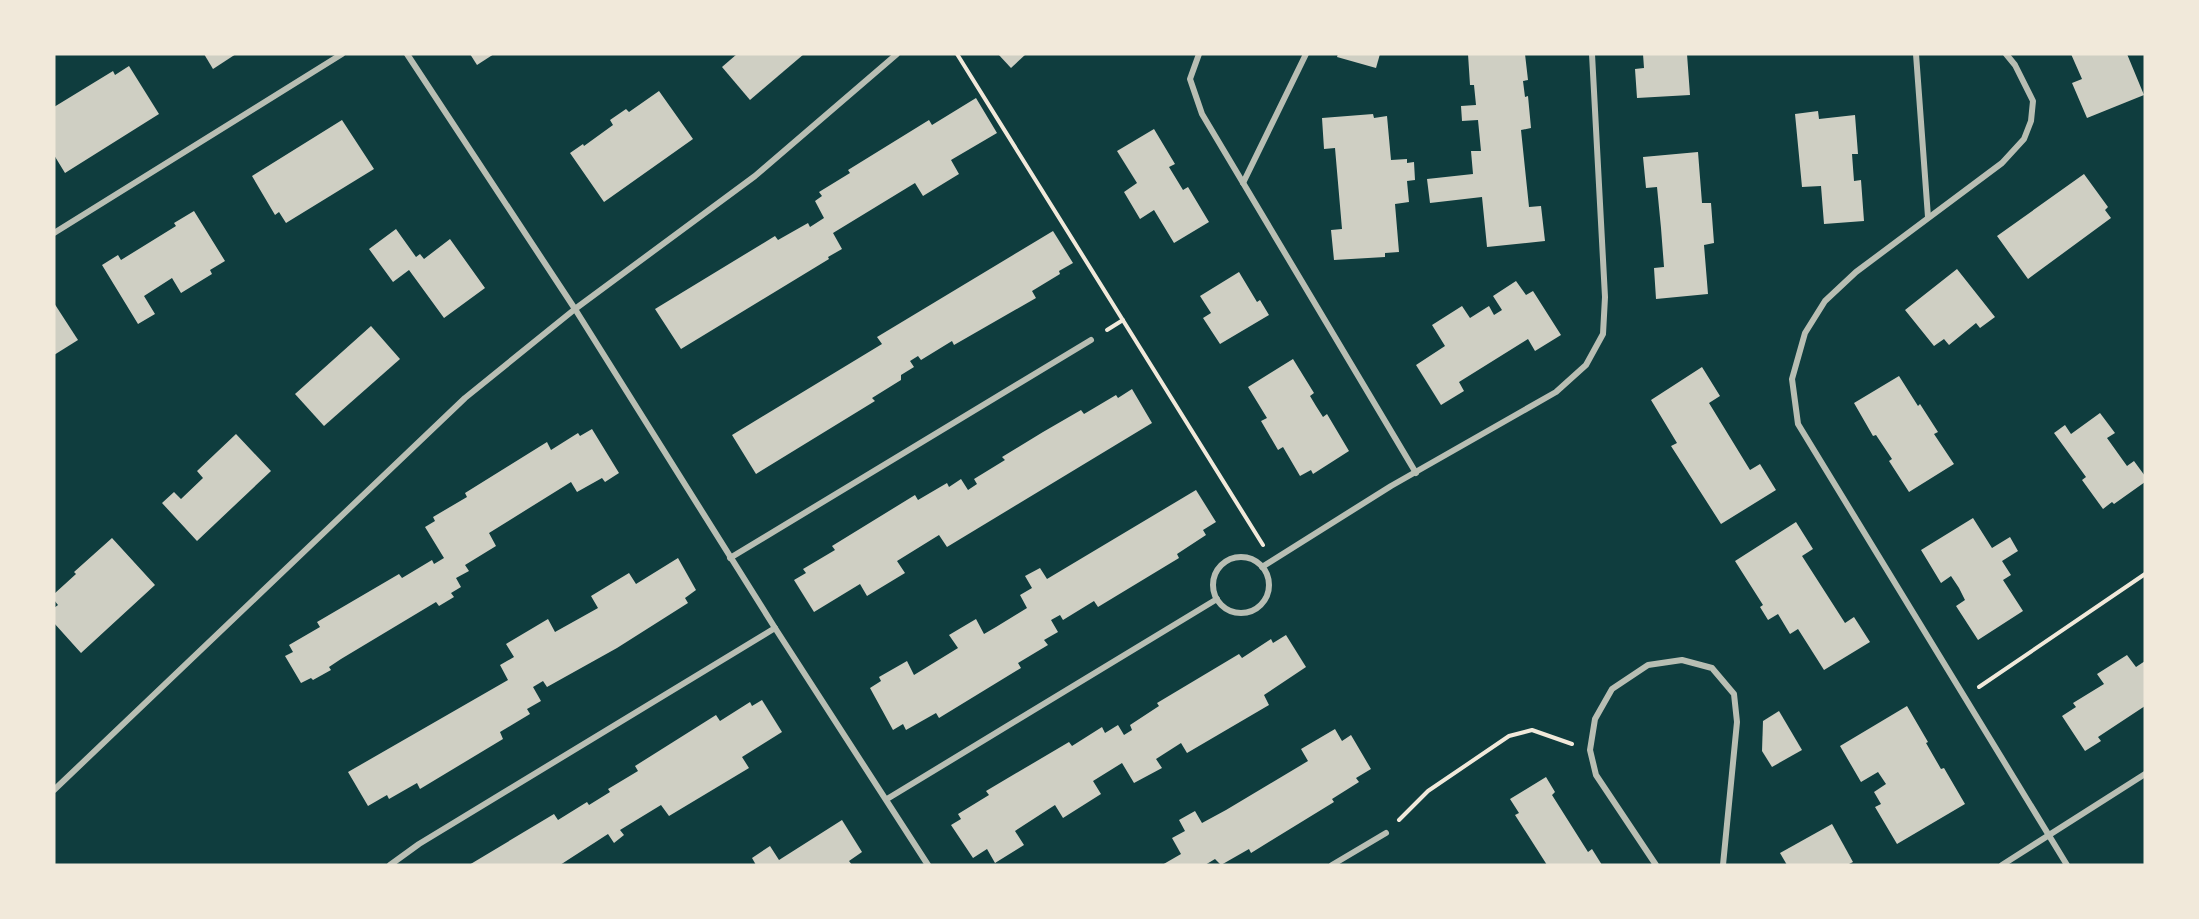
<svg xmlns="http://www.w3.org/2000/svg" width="2199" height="919" viewBox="0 0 2199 919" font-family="Signika,sans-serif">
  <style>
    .building { fill: #cfcfc3 }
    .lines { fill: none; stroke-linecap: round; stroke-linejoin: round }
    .path { stroke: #f1e9da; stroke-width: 4 }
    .minor { stroke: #b8beb3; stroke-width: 6 }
  </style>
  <rect width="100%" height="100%" fill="#0f3d3e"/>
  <g class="building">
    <polygon points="204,54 236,54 213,69"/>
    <polygon points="470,54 494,54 477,65"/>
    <polygon points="737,54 804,54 750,100 722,67"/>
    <polygon points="998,54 1026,54 1011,68"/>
    <polygon points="1338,54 1380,54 1376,68 1337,57"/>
    <polygon points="1468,54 1525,54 1528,80 1523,81 1525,97 1528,96 1531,128 1521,130 1529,207 1541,206 1545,241 1487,247 1482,197 1430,203 1427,179 1473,174 1471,151 1481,151 1478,120 1462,121 1461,106 1476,105 1474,85 1470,85"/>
    <polygon points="1643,54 1687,54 1690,95 1637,98 1635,69 1644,68"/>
    <polygon points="2071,54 2127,54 2144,95 2087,118 2072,83 2082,79"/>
    <polygon points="129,66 159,114 65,173 54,155 54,107 113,71 115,75"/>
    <polygon points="659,91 693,139 604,202 570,153 583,144 584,146 613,125 610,120 626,109 629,112"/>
    <polygon points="976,98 997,133 951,160 959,174 923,196 915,183 833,233 842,249 828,257 829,259 681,349 655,309 775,236 778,240 808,223 810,227 824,218 815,201 822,196 819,192 850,173 848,170 929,120 932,125"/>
    <polygon points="1818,111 1819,119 1855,115 1858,154 1852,154 1854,181 1861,180 1864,221 1824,224 1821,186 1802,187 1795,114"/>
    <polygon points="1373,114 1374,118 1387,116 1391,160 1407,159 1407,163 1414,162 1415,180 1407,181 1409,202 1395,204 1399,252 1385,253 1385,257 1334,260 1331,230 1342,229 1335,148 1324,149 1322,118"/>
    <polygon points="342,120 374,169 286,223 279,212 275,215 252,176"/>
    <polygon points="1154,129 1175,164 1169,167 1183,190 1188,187 1209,222 1174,243 1154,210 1140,219 1124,192 1137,183 1117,151"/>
    <polygon points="1698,152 1702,203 1711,203 1714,243 1704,245 1708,294 1656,299 1654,268 1664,267 1661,228 1657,187 1646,188 1643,157"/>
    <polygon points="2084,174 2108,207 2105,210 2111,218 2028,279 1997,236"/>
    <polygon points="194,211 225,261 210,270 212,274 181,293 172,278 144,296 155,314 138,324 102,265 118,255 121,260 176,226 174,223"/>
    <polygon points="396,229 416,257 420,254 424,259 450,239 485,288 444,318 409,270 393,282 369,249"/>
    <polygon points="1053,231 1073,263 1059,271 1060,274 1032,291 1036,298 954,345 952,341 921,360 918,356 910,361 914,367 901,375 901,380 872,398 875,401 756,474 732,435 882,344 877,337"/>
    <polygon points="1957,269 1995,317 1980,328 1976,323 1949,345 1944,339 1934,346 1905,310"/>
    <polygon points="1239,272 1257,302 1260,300 1269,315 1220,344 1203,318 1211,313 1200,296"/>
    <polygon points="1516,281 1526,295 1533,291 1561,335 1535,351 1528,339 1459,382 1464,391 1441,405 1416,365 1445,346 1432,325 1462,306 1470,318 1489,306 1494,315 1502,310 1493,296"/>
    <polygon points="54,303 78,340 54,355"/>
    <polygon points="371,326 400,359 324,426 295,394"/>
    <polygon points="1293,359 1314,393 1310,396 1316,406 1323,417 1327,414 1349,451 1313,474 1311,470 1300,476 1283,447 1278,450 1261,421 1267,418 1248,387"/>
    <polygon points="1702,367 1720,396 1709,403 1750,470 1760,464 1776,490 1721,524 1671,446 1677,443 1651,400"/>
    <polygon points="1899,376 1918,406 1920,404 1938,432 1934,434 1954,464 1909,492 1889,461 1892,459 1876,435 1873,436 1854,403"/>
    <polygon points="1132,389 1152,423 947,547 939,535 897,561 905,573 867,596 860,584 814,612 794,580 806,573 803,569 835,550 832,546 915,495 918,500 947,483 949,487 961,479 968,490 977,484 974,479 1005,460 1002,457 1043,432 1081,410 1084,414 1116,395 1118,398"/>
    <polygon points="2100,413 2115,433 2107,438 2127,466 2134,461 2145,476 2145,482 2114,504 2112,502 2103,509 2082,480 2086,477 2054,433 2065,425 2071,434"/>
    <polygon points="592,429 619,473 605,482 602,478 577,492 571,482 489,533 496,546 465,565 469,571 456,578 461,587 451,593 454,597 439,606 436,602 341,659 329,667 331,670 313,680 311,678 301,683 285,656 293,652 289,645 320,627 317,622 399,574 402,578 432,560 434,564 444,558 425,527 435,521 433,517 467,497 465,493 547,442 551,450 578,433 580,436"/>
    <polygon points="236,434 271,471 197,541 162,503 174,492 181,499 203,478 197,471"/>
    <polygon points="1196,490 1216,522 1203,530 1206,535 1177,554 1179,558 1098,607 1094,601 1063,620 1060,615 1051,620 1058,632 1044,640 1048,645 1018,663 1021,668 939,718 936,713 906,730 903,724 893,730 870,688 881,681 879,677 907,661 914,675 958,648 949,635 976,619 984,634 996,627 1027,608 1020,595 1032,588 1025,576 1040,568 1047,579"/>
    <polygon points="1973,518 1992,548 2010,537 2018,551 2002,561 2011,575 2003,580 2023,611 1978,640 1956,606 1965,600 1959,588 1951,576 1941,583 1921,550"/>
    <polygon points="1796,522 1813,549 1802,556 1845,623 1854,617 1870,642 1824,670 1798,629 1790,634 1778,614 1768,620 1760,607 1763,605 1735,561"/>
    <polygon points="112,538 155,585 81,653 54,623 54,608 58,605 54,600 54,594 76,574 74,572"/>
    <polygon points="678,558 696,590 685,598 688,603 617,648 547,687 543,681 533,687 541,701 527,709 530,714 500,732 503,739 420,789 417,783 389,799 387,795 368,806 348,772 508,680 500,665 514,657 506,644 548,619 555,632 598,608 591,596 629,573 636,584"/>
    <polygon points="1286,635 1306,667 1264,695 1269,705 1187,753 1181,743 1156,759 1162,768 1134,783 1122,763 1093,781 1101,794 1063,818 1055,805 1015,831 1024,845 995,863 987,849 973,858 951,825 961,819 958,814 989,795 986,791 1069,742 1072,746 1102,727 1105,733 1118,725 1124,735 1132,730 1130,725 1159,706 1157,703 1239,654 1242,658 1271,639 1273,643"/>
    <polygon points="2127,655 2136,667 2145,661 2145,706 2098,737 2101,741 2085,751 2062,716 2076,707 2073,703 2104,684 2097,674"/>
    <polygon points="762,700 782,732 742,757 749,768 669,816 661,805 620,830 624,835 614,843 608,834 560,865 469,865 554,814 558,820 587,802 589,805 610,792 608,789 638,771 635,766 716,715 720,721 750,702 752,706"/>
    <polygon points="1907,706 1928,742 1926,743 1941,769 1944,768 1965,804 1897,844 1875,807 1881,804 1874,792 1886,784 1878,772 1861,782 1840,746"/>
    <polygon points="1779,711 1802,750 1772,767 1762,751 1763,721"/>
    <polygon points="1335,729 1342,741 1351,735 1371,769 1356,778 1359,782 1332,799 1334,802 1251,853 1249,849 1221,865 1215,859 1205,865 1162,865 1181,854 1172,838 1185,831 1179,820 1195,811 1202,823 1226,810 1308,761 1301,749"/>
    <polygon points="1546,777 1555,792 1552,795 1588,852 1592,849 1602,865 1547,865 1515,815 1519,813 1510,799"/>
    <polygon points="842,820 862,852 849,861 852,865 756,865 752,858 770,846 779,860"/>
    <polygon points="1832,824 1853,862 1847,865 1787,865 1780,853"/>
  </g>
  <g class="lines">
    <g class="path">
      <polyline points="957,54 1263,545"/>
      <polyline points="1107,330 1123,320"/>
      <polyline points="1979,687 2145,574"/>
      <polyline points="1399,820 1428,791 1509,736 1532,730 1572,744"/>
    </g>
    <g class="minor">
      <polyline points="407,54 575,309 775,628 928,865"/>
      <polyline points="1199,54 1190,79 1202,114 1416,473"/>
      <polyline points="1916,54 1928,217"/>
      <polyline points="2006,54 2015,65 2033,101 2031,121 2024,139 2002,163 1856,272 1825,301 1805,333 1792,379 1798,424 2067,865"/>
      <polyline points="1243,183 1306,54"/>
      <polyline points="54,233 342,54"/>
      <circle cx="1241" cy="585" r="28"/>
      <polyline points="730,558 1091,340"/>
      <polyline points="1262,567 1391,486 1556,392 1586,365 1603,334 1605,297 1592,54"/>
      <polyline points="54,790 465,398 575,309 755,176 897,54"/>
      <polyline points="887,799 1217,599"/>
      <polyline points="390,865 419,844 775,628"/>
      <polyline points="1332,865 1386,833"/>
      <polyline points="1656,865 1596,775 1590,750 1595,719 1612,689 1648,665 1682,660 1712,668 1734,694 1737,722 1723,865"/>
      <polyline points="2002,865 2145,774"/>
    </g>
  </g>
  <rect width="2199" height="919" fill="none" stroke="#f1e9da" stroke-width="111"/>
</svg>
